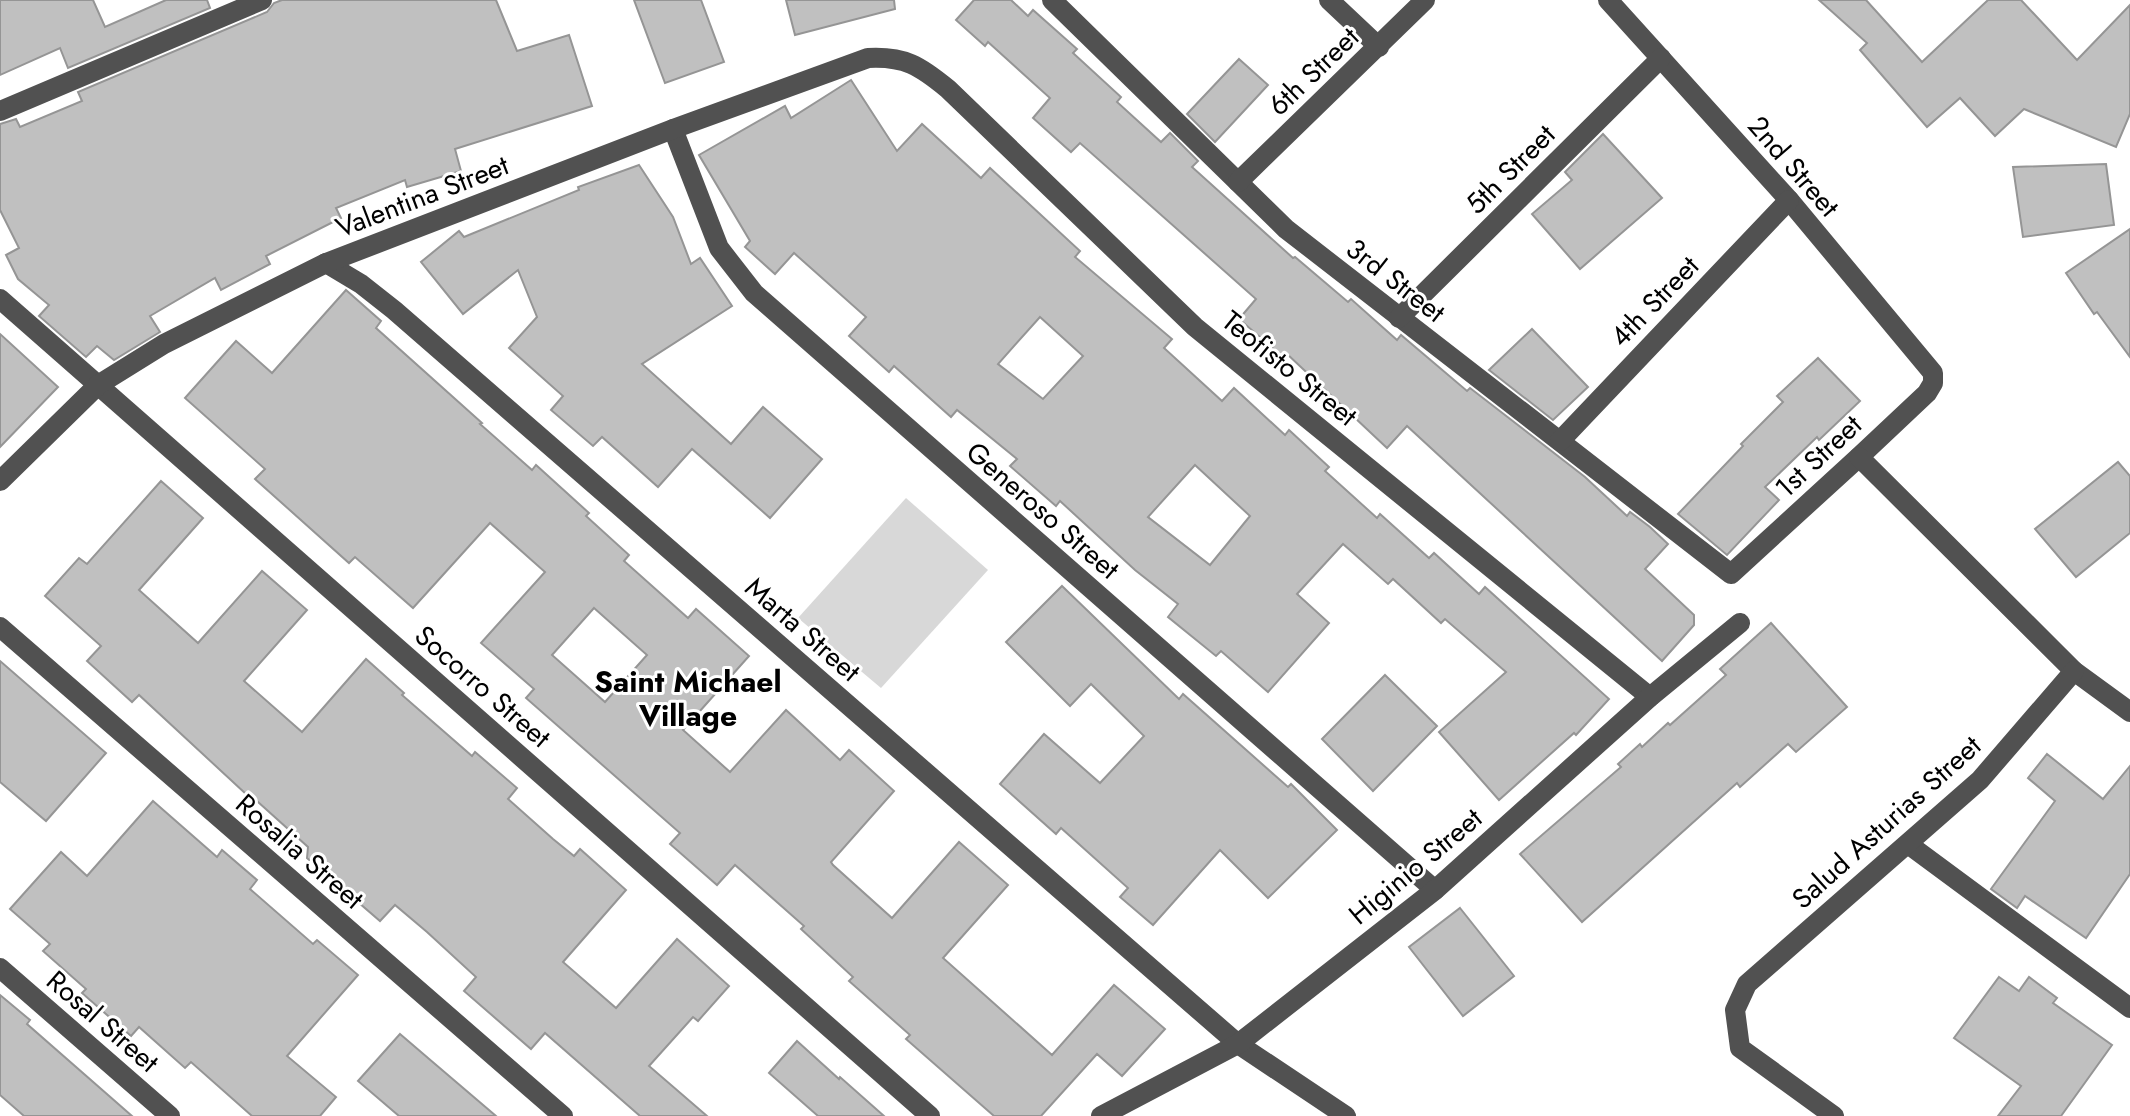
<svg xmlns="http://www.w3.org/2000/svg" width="2130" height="1116" viewBox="0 0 2130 1116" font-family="Jost,sans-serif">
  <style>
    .green { fill: #d8d8d8 }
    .building { fill: #c0c0c0; stroke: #959595; stroke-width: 2; fill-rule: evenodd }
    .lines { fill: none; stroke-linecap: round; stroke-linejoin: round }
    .minor { stroke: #515151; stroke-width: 20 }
    .labels { text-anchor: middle; stroke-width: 6; stroke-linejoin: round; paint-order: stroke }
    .street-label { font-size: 28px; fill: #000; stroke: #fff }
    .neighbourhood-label { font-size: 30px; font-weight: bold; fill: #000; stroke: #fff }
  </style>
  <rect width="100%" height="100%" fill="#fff"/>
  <polygon class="green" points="906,498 988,570 881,688 798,618"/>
  <g class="building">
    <polygon points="0,0 93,0 105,27 166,0 207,0 210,8 68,68 60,48 0,75"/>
    <polygon points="282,0 496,0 517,51 569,35 592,106 455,149 461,171 407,187 405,180 336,208 341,218 266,256 270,264 221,290 215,278 150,316 160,332 114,360 97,346 86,357 39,316 49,305 18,279 6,255 19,248 0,210 0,124 16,119 20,127 82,101 78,92 267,12 274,3"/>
    <polygon points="634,0 701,0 724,62 665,83"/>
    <polygon points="786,0 894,0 895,9 795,35"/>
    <polygon points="974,0 1011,0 1028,16 1033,10 1077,49 1073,53 1121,97 1117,102 1161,142 1170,133 1198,161 1192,167 1293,258 1295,257 1348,302 1351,299 1397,340 1401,335 1467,391 1470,388 1585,477 1627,516 1630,512 1650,527 1668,544 1645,569 1694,615 1694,625 1662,661 1407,426 1387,448 1286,353 1283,357 1239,319 1256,299 1080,143 1071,152 1033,118 1050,98 988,42 985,46 956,20"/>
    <polygon points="1819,0 1866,0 1922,62 1988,0 2021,0 2077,60 2130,5 2130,114 2116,147 2024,109 1995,136 1960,98 1927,127 1860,50 1867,43"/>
    <polygon points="1239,59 1268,85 1215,142 1187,114"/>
    <path d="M 851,80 L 897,151 L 922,124 L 981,178 L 990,168 L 1080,251 L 1075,257 L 1172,339 L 1164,348 L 1222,401 L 1234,388 L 1285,435 L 1289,430 L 1329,467 L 1325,471 L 1377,518 L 1380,514 L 1429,558 L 1434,553 L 1479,594 L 1485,587 L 1609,699 L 1576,735 L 1574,733 L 1499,800 L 1439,732 L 1506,672 L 1445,619 L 1441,623 L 1393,579 L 1388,584 L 1343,544 L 1297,594 L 1329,623 L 1268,692 L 1221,651 L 1216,656 L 1168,617 L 1178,604 L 1135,570 L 1060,501 L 1056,506 L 1010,466 L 1017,459 L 957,410 L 951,417 L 894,366 L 889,372 L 849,336 L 866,317 L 794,253 L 775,274 L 745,247 L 750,241 L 699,155 L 785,106 L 791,118 ZM 1040,317 L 1083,356 L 1043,399 L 998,364 ZM 1195,465 L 1250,516 L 1210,565 L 1148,517 Z"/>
    <polygon points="1603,134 1662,198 1580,269 1532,214 1572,180 1565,172"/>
    <polygon points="2106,164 2114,225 2023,237 2013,167"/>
    <polygon points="639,165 673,217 691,264 700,258 732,306 642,364 731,444 763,407 822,459 770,518 692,449 658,487 602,437 593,446 551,410 563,396 509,348 537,317 518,270 463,314 421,262 459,231 464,237 579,190 578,187"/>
    <polygon points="2130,229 2130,357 2097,312 2094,314 2066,273"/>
    <path d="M 346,290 L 381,321 L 376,328 L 482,423 L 480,424 L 532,470 L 536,465 L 589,513 L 586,516 L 629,555 L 624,561 L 688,618 L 696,609 L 749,656 L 683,730 L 730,772 L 786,710 L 840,760 L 849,750 L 894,791 L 831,862 L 833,865 L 892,918 L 959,842 L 1008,885 L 943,958 L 1052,1055 L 1114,985 L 1165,1029 L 1122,1076 L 1097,1054 L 1041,1116 L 994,1116 L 906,1039 L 910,1035 L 849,981 L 853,977 L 801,929 L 804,926 L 735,865 L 717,885 L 670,844 L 680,833 L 526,698 L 534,689 L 481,643 L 545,572 L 490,523 L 413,608 L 355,557 L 349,563 L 255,479 L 265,469 L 185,398 L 236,341 L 272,373 ZM 594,608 L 647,655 L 605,702 L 552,655 Z"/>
    <polygon points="1532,329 1588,387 1553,420 1489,370"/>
    <polygon points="0,334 58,387 0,447"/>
    <polygon points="1818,358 1860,401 1819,440 1817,437 1765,487 1779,500 1727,555 1678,514 1743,446 1741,444 1783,402 1777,396"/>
    <polygon points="2118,462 2130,476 2130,533 2076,577 2035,529"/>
    <polygon points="161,481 203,518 139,590 198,643 262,571 307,610 244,681 302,732 366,659 404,693 402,695 472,756 475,752 517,788 508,799 553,839 574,856 580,849 626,890 563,962 616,1008 677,939 729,986 698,1021 693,1017 649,1066 707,1116 640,1116 545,1033 531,1049 464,991 476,977 427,932 395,905 380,921 307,858 308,847 248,793 246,794 139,695 132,702 87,661 101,646 45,596 79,558 87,564"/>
    <polygon points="1062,586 1179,699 1183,694 1288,787 1291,784 1337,830 1268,898 1220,850 1153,925 1120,897 1128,888 1061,828 1056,834 1000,784 1044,734 1100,783 1144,736 1091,684 1070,706 1006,642"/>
    <polygon points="1771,623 1847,707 1796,752 1788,744 1740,787 1737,783 1582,922 1520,854 1621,767 1618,764 1640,744 1642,747 1668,723 1670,725 1726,675 1720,669"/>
    <polygon points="0,661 106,753 46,821 0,782"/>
    <polygon points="1385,675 1437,726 1373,791 1322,739"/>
    <polygon points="2047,754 2103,799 2130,766 2130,874 2086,938 2025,896 2017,908 1991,889 2055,801 2028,778"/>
    <polygon points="153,801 217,857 222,850 257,880 250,889 313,944 317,940 358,975 287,1056 336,1097 320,1116 252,1116 191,1062 185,1068 139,1027 131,1036 82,993 86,989 43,951 50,944 10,909 61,852 87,876"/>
    <polygon points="1460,908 1514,976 1463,1016 1409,947"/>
    <polygon points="1999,977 2019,991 2029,977 2057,998 2053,1003 2112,1045 2061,1116 1998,1116 2021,1086 1954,1038"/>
    <polygon points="0,995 30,1020 27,1024 132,1116 24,1116 0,1095"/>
    <polygon points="400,1034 428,1058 496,1116 399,1116 358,1081"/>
    <polygon points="797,1041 839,1079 840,1077 884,1116 818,1116 769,1073"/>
  </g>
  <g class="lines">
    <g class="minor">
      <polyline points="1052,0 1286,229 1731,574 1859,457 1927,393 1933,383 1933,373 1789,200 1608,0"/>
      <polyline points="1329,0 1379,47"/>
      <polyline points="0,111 262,0"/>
      <polyline points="673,129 719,248 754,293 1435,890"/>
      <polyline points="1238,182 1425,0"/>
      <polyline points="326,263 361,284 394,310 1238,1044 1346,1116"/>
      <polyline points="0,299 930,1116"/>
      <polyline points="1399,318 1661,58"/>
      <polyline points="1560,441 1789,200"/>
      <polyline points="1859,457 2074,671 2130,712"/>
      <path d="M 0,481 L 98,385 L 164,344 L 326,263 L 673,129 L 868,58 C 905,56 920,66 948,89 L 1195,327 L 1650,697"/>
      <polyline points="0,627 563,1116"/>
      <polyline points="1908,844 2130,1008"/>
      <polyline points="0,968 170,1116"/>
      <polyline points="1101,1116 1238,1044 1435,890 1650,697 1740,623"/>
      <polyline points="1834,1116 1740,1048 1735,1010 1747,984 1980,780 2074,671"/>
    </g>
  </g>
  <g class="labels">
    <g class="street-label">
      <text transform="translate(1313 71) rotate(-44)" y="10">6th Street</text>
      <text transform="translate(1794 166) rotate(49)" y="10">2nd Street</text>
      <text transform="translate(1510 169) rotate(-45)" y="10">5th Street</text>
      <text transform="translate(422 196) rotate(-21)" y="10">Valentina Street</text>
      <text transform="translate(1396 280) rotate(38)" y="10">3rd Street</text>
      <text transform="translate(1654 301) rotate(-46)" y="10">4th Street</text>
      <text transform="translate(1290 368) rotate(39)" y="10">Teofisto Street</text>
      <text transform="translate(1818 456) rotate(-43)" y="10">1st Street</text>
      <text transform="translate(1043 510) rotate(41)" y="10">Generoso Street</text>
      <text transform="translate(803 629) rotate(41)" y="10">Marta Street</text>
      <text transform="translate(483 686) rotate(41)" y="10">Socorro Street</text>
      <text transform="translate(1886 822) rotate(-42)" y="10">Salud Asturias Street</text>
      <text transform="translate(300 851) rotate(41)" y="10">Rosalia Street</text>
      <text transform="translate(1415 866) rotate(-40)" y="10">Higinio Street</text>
      <text transform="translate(103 1021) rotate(41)" y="10">Rosal Street</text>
    </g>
    <g class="neighbourhood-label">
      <text x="688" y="692">Saint Michael<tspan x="688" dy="34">Village</tspan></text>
    </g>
  </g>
</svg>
